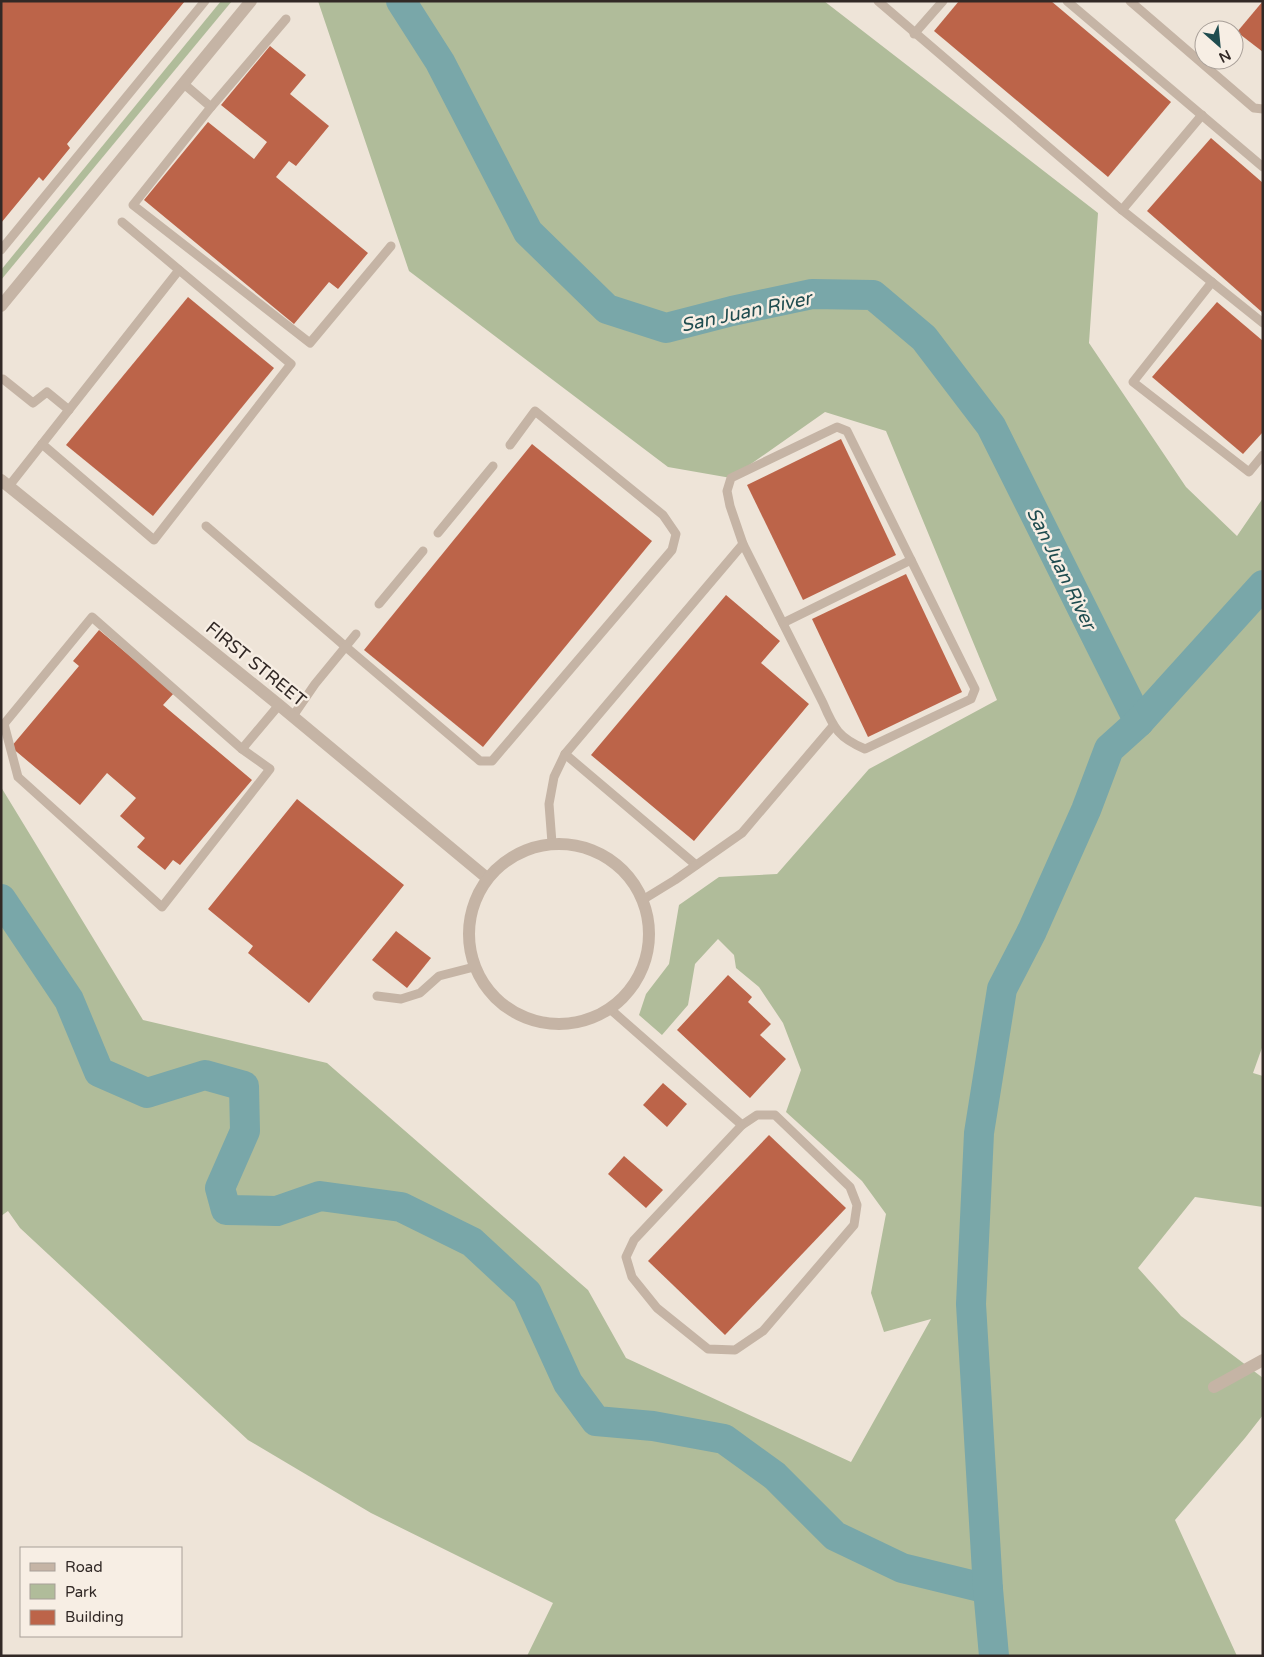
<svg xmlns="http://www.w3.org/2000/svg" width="1264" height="1657" viewBox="0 0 1264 1657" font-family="'Varela Round',sans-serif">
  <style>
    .green { fill: #b0bc9a }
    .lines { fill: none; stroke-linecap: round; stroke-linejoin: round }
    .river { stroke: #79a7a9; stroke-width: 30 }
    .building { fill: #bc6449 }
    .lane { stroke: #c5b4a5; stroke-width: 9 }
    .street { stroke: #c5b4a5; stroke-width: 12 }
    .labels { text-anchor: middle; stroke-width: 5; stroke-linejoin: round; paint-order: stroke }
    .street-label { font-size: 18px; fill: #322926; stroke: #f7eee4 }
    .water-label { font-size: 19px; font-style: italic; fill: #1f4c4f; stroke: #f7eee4 }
  </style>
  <rect width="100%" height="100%" fill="#eee4d8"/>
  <g class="green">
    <polygon points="221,1 232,1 1,280 1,270"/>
    <polygon points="318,1 824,1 1098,213 1089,343 1186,487 1237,536 1263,498 1263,1045 1253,1073 1263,1076 1263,1207 1195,1197 1138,1268 1181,1316 1263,1378 1263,1415 1245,1438 1175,1520 1237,1656 527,1656 553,1603 371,1513 248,1440 20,1228 8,1211 1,1216 1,787 143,1020 327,1063 588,1290 626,1358 851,1462 931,1319 884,1332 871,1293 886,1214 862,1181 786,1112 801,1070 783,1023 759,987 736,968 734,955 718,939 695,964 688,1005 662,1035 639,1015 646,994 669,964 679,905 719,877 777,874 869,769 997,700 886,431 825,412 731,478 668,467 409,271"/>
  </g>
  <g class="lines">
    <g class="river">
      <polyline points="401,1 440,62 528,232 607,309 666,328 732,311 812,294 873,295 924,338 991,426 1139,722"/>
      <polyline points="1,899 69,1000 99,1072 147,1093 205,1075 244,1086 245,1131 220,1188 226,1210 277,1211 320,1196 401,1207 472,1242 527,1293 568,1383 596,1421 653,1426 724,1439 775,1476 835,1536 902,1568 988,1589"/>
      <polyline points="994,1656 988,1589 971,1304 979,1133 1002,989 1032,931 1086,810 1109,749 1139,722 1263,585"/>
    </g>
  </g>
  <g class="building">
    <polygon points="1,1 185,1 67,144 70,148 43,181 39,177 1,223"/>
    <polygon points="959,1 1051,1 1171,102 1108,177 934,31"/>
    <polygon points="1263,1 1263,52 1237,32"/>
    <polygon points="270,46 306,75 290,94 329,126 296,166 289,161 276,177 368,253 338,289 329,282 294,324 144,200 208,122 254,159 267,142 221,105"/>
    <polygon points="1211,138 1263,183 1263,313 1147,211"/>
    <polygon points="188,297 274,368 153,516 66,445"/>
    <polygon points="1217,302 1263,341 1263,432 1243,454 1152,377"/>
    <polygon points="841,439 896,555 803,600 747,485"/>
    <polygon points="532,444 652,541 483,747 364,650"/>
    <polygon points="906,574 962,692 868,737 812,619"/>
    <polygon points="726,595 780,641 761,663 809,704 694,841 591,755"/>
    <polygon points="99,630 174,693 163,705 252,780 180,865 173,860 165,870 137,847 145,838 120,816 136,798 107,773 80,805 11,747 79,666 73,661"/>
    <polygon points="297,799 404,885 309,1003 248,953 253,946 208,909"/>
    <polygon points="396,931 431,958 407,988 372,960"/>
    <polygon points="728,975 752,997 748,1002 771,1024 760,1035 786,1059 750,1098 677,1030"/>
    <polygon points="663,1083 687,1104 667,1127 643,1105"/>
    <polygon points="769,1135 846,1208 725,1335 648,1261"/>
    <polygon points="624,1156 663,1190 646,1208 608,1174"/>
  </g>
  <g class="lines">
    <g class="lane">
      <polyline points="878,1 1122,210 1263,323"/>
      <polyline points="1067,1 1263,167"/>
      <polyline points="1130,1 1254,108 1263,109"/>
      <polyline points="286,19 211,107 133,205 310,343 391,246"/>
      <polyline points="914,34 943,1"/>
      <polyline points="184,84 211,107"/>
      <polyline points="1122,210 1202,115"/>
      <polyline points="1,250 205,1"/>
      <polyline points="1212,282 1133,382 1249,472 1263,455"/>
      <polyline points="3,379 33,403 47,392 69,410"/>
      <path d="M 837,427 L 847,431 L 975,689 L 971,699 L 865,749 C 839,738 834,729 823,703 L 743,544 L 730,506 L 727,491 L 731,478 Z"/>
      <polyline points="42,444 154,540 291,364 122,222"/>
      <polyline points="9,486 179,270"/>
      <polyline points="206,526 346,647 480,761 492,761 672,550 676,534 663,515 535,411 510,445"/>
      <polyline points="438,533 493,466"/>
      <polyline points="379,604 423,551"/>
      <polygon points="92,617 242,749 270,769 162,907 18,777 4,724"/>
      <polyline points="783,623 911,560"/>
      <polyline points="293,716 315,684 356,634"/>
      <polyline points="242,749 279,705"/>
      <polyline points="565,754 696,865"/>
      <polyline points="552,843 549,804 554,777 565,754 743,544"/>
      <polyline points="644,899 675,880 742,833 833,726"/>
      <polyline points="377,996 401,999 420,993 439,976 474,967"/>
      <polyline points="610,1009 742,1125"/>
      <polygon points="757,1115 775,1115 850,1187 857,1205 854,1225 763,1331 735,1350 708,1349 657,1308 632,1277 626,1257 634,1240 742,1125"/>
    </g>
    <g class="street">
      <polyline points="1,306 251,1"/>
      <polyline points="1,480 279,705 487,878"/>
      <circle cx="559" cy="934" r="90"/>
      <polyline points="1214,1387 1263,1360"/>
    </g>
  </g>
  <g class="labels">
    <g class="street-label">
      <text transform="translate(256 664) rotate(39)" y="6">FIRST STREET</text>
    </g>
    <g class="water-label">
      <text transform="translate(746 311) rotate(-12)" y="7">San Juan River</text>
      <text transform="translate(1062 568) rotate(64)" y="7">San Juan River</text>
    </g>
  </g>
  <rect width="1264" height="1657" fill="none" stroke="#322926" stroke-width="5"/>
  <rect x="20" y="1547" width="162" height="90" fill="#f7eee4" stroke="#a89f98"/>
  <rect x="30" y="1563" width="25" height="8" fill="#c5b4a5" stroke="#a89f98"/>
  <text x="65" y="1572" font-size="15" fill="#322926">Road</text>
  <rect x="30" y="1584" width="25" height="15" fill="#b0bc9a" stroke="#a89f98"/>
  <text x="65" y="1597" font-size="15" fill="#322926">Park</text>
  <rect x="30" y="1610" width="25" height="15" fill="#bc6449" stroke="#a89f98"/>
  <text x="65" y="1622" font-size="15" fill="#322926">Building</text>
  <g transform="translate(1219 45) rotate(153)"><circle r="24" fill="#f7eee4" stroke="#a89f98"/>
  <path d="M0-4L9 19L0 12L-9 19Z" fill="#1f4c4f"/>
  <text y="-8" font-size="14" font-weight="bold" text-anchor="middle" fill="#322926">N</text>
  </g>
</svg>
